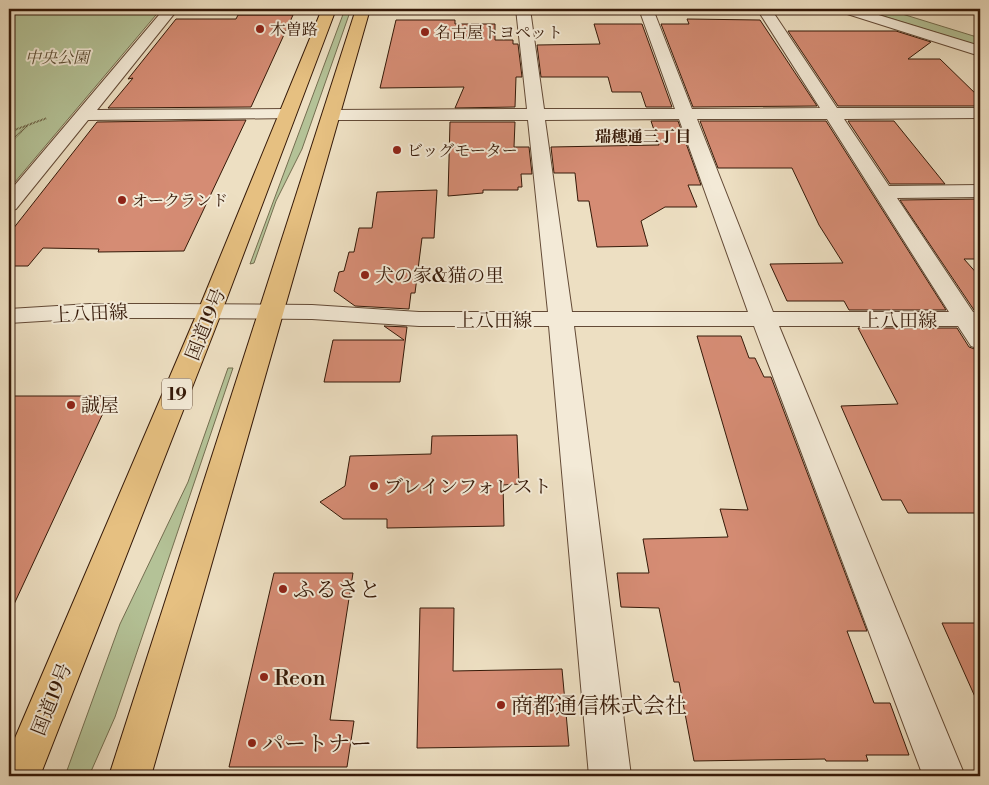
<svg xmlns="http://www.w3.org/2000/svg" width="989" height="785" viewBox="0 0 989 785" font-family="'Libre Bodoni','Noto Serif JP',serif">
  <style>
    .green { fill: #b4c297; stroke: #746e50 }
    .building { fill: #d58c74; stroke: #351908 }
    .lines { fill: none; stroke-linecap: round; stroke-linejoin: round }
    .minor-casing { stroke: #634a36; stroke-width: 2 }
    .highway-casing { stroke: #351908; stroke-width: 2 }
    .path { stroke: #351908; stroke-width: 2; stroke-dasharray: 0.5 1; stroke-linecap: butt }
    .minor { fill: #f3ead7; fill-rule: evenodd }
    .highway { fill: #e6c081; fill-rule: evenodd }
    .poi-dot { fill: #8f2418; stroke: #f3ead7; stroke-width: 2 }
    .labels { text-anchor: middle; stroke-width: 4; stroke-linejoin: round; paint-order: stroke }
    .far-poi-label { font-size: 16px; fill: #351908; stroke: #f3ead7; text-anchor: start }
    .far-park-label { font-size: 16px; font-style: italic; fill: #5b4c33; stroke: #f3ead7 }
    .far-neighbourhood-label { font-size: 16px; font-weight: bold; fill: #351908; stroke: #f3ead7 }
    .shield { fill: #f3ead7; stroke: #6e5846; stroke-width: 1 }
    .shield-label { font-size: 18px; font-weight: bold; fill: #351908 }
    .poi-label { font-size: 19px; fill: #351908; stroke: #f3ead7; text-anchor: start }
    .street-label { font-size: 19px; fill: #351908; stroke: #f3ead7 }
    .near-poi-label { font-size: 22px; fill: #351908; stroke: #f3ead7; text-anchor: start }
  </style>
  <rect width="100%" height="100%" fill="#eddfc2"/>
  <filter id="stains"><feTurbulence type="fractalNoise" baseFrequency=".004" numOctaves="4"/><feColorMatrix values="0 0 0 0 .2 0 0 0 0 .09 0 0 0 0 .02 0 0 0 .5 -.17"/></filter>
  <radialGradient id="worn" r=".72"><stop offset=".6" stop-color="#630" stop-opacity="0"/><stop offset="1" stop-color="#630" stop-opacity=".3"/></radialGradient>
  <g class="green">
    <polygon points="9,9 161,9 9,189"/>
    <polygon points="345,9 351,9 302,149 276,201 254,263 250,264"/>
    <polygon points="860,9 886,9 980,38 980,46"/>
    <polygon points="228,368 233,368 115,717 89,776 65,776 120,624 188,482"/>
  </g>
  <g class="building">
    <polygon points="238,15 293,15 251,107 108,108 133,78 128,79 176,19 236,19"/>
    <polygon points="687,19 760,20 817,106 693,107 661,24 689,24"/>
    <polygon points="396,20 455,20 455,24 495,24 495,40 513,40 513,44 518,44 522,77 516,77 515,107 455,108 464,87 380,88"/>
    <polygon points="594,24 642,24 672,107 646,107 641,92 612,92 608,77 541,77 537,45 600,44"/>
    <polygon points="788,31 896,31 931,42 908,59 940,59 980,98 980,106 838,106"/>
    <polygon points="246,120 184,251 98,252 99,249 43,248 28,266 9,266 9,234 97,122"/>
    <polygon points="651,121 678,121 701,185 688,185 697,207 665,207 641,221 648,246 597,247 589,201 578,201 575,173 554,173 551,147 659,145"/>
    <polygon points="700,121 826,121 946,310 849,310 844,301 787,301 770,264 843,263 819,225 792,168 718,168"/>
    <polygon points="848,121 894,121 945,184 890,184"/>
    <polygon points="450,122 515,122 514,147 529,147 532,174 521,174 522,187 518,187 518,190 483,190 483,193 448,196"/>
    <polygon points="437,190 434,238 422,238 415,293 411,293 409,309 355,306 334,291 339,272 344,271 349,252 354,252 359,228 372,228 377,192"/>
    <polygon points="980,199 980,259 964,259 980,277 980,310 974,310 900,200"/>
    <polygon points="384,326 407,327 400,382 324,382 333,340 404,340"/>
    <polygon points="858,328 957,328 969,347 980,351 980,357 975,358 980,366 980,513 908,513 901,500 882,500 841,406 898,404"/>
    <polygon points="697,336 741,336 749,358 755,358 764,377 771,377 867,631 847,631 874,703 890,703 909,755 866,755 868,761 826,761 825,759 694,761 679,682 674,682 659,608 621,607 617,573 649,573 643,539 728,537 720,509 748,510"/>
    <polygon points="9,396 111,396 9,615"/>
    <polygon points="517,435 519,484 503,485 504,526 387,528 387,519 343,519 320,502 345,486 350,456 431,454 432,436"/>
    <polygon points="274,573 353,573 330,720 354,721 347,767 229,767"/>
    <polygon points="420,608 454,608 453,671 562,669 569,746 417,748"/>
    <polygon points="942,623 980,623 980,708"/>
  </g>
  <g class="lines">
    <g class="minor-casing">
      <g id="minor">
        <polygon points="164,9 178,9 97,110 287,109 293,110 296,114 293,118 88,120 16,209 9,211 9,192"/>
        <path d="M 516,9 L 530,9 L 544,109 L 675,109 L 639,9 L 653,9 L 692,109 L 820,108 L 757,9 L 771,9 L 837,108 L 980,108 L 980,118 L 844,119 L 889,186 L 980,185 L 980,197 L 897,198 L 973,312 L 980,312 L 980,349 L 971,346 L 958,326 L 779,326 L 965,776 L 923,776 L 754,326 L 574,326 L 631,776 L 589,776 L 549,326 L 419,326 L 312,319 L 168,318 L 90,318 L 9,323 L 9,309 L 90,304 L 168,304 L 312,305 L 419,312 L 548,312 L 528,120 L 332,120 L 326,119 L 323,115 L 326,111 L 332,110 L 527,109 ZM 679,119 L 748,312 L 572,312 L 545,120 ZM 697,119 L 827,119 L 949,312 L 773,312 Z"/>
        <polygon points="839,9 859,9 980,46 980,56 841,12"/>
      </g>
    </g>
    <g class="highway-casing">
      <g id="highway">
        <polygon points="322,9 336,9 222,311 40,776 9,776 9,752 198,311"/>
        <polygon points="356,9 370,9 151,776 109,776"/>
      </g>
    </g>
    <g class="path">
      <polyline points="9,132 47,118"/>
      <polyline points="9,143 27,126"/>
    </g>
    <use href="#minor" class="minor"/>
    <use href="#highway" class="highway"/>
  </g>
  <g class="poi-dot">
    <circle cx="260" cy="29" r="5"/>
    <circle cx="425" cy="32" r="5"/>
    <circle cx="397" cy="150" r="5"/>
    <circle cx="122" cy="200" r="5"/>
    <circle cx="365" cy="275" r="5"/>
    <circle cx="71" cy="405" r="5"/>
    <circle cx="374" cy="486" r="5"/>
    <circle cx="283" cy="589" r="5"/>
    <circle cx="264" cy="677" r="5"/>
    <circle cx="501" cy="705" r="5"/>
    <circle cx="252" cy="743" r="5"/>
  </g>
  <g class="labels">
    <g class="far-poi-label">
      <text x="270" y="35">木曽路</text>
      <text x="435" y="38">名古屋トヨペット</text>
      <text x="407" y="156">ビッグモーター</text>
      <text x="132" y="206">オークランド</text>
    </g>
    <g class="far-park-label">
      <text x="57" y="63">中央公園</text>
    </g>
    <g class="far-neighbourhood-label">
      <text x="643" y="142">瑞穂通三丁目</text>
    </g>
    <rect class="shield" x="162" y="378.5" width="30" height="31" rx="4"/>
    <g class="shield-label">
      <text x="177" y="400">19</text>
    </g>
    <g class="poi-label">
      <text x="375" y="282">犬の家&amp;猫の里</text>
      <text x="81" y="412">誠屋</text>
      <text x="384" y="493">ブレインフォレスト</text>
    </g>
    <g class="street-label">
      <text transform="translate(90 313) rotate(-3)" y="7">上八田線</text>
      <text x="494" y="327">上八田線</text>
      <text x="899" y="327">上八田線</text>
      <text transform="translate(205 324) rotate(-68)" y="7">国道19号</text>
      <text transform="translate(51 699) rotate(-68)" y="7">国道19号</text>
    </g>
    <g class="near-poi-label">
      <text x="293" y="597">ふるさと</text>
      <text x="274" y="685">Reon</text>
      <text x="511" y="713">商都通信株式会社</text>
      <text x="262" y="751">パートナー</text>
    </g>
  </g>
  <rect width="989" height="785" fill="none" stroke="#eddfc2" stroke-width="30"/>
  <rect x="10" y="10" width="969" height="765" fill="none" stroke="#351908" stroke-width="2.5"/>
  <rect x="15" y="15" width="959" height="755" fill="none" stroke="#351908"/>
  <rect width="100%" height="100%" filter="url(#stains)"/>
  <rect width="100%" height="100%" fill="url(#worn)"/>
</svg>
